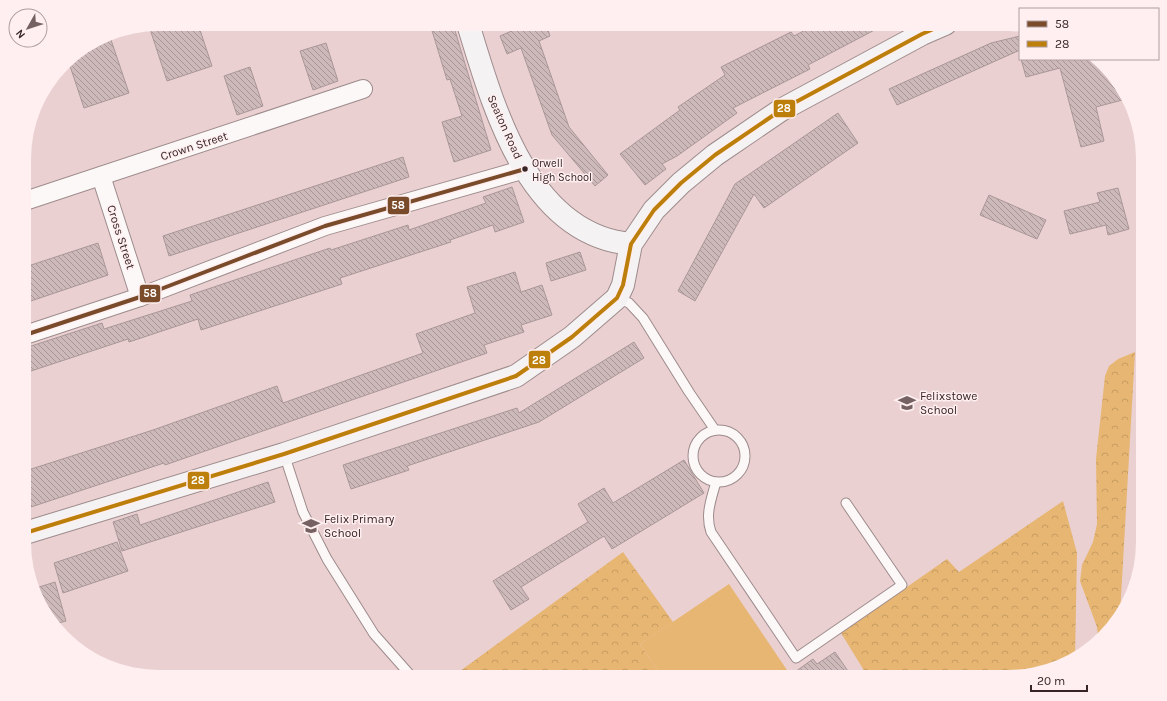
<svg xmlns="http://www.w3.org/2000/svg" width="1167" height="701" viewBox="0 0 1167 701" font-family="Karla,sans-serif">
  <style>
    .green { fill: #e7b672 }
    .forest { fill: url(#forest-crowns) }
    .building { fill: url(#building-back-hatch); stroke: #aa9797 }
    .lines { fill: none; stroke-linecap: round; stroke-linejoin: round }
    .lane-casing { stroke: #9e8b8c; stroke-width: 11 }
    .street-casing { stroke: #9e8b8c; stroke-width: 20 }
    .secondary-casing { stroke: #9e8b8c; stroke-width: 24 }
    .lane { stroke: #fcf8f8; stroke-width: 9 }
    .street { stroke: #fcf8f8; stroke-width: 18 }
    .secondary { stroke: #f5f2f4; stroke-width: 22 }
    .bus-1-casing { stroke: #ffeff0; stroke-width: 7 }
    .bus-2-casing { stroke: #ffeff0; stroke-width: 7 }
    .bus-1 { stroke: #7a4b2a; stroke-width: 4 }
    .bus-2 { stroke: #bd7f0b; stroke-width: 4 }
    .bus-dot { fill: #372526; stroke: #ffeff0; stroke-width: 1.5 }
    .labels { text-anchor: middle; stroke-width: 3; stroke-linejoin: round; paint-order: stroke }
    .bus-label { font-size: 11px; fill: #372526; stroke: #ffeff0; text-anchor: start }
    .street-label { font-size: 12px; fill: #372526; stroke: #ffeff0 }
    .poi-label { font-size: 12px; fill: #372526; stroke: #ffeff0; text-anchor: start }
    .line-badge { stroke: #ffeff0; stroke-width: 1.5 }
    .badge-label { font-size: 11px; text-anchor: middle; font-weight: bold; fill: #fff }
  </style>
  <defs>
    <pattern id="forest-crowns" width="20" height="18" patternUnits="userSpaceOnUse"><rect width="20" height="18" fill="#e7b672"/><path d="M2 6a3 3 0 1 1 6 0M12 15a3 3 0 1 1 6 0" fill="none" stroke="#c79c63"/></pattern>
    <pattern id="building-back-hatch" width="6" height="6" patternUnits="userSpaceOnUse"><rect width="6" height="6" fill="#ceb9ba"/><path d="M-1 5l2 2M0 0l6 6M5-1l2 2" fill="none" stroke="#a89697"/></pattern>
  </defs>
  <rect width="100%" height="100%" fill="#ead0d1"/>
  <polygon class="green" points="729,584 791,676 662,677 640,644"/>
  <g class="forest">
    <polygon points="1135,352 1120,615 1098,637 1097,627 1080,581 1082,565 1093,542 1097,524 1096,459 1105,376 1109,366 1118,359"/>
    <polygon points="1063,501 1077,553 1075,659 1017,677 868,677 841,633 947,559 959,572"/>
    <polygon points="623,552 673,622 640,644 662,677 452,677"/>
  </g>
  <g class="building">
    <polygon points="159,24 198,24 212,66 167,81 149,26"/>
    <polygon points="430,24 453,24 491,150 454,162 442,122 462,116 450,79 447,80"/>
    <polygon points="528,24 546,24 550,36 539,41 569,127 608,175 595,186 552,135 521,48 507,54 500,36"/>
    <polygon points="817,24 886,24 808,65 810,69 733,108 737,113 677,156 662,164 666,169 645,185 620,154 680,110 678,107 725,75 721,67 791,32 794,36"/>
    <polygon points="109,34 129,93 84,108 68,60"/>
    <polygon points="1020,36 1020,50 897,105 889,89 991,43"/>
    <polygon points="326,43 338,81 313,90 300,51"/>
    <polygon points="1021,59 1094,59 1120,84 1126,99 1096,107 1104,141 1081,147 1060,68 1026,77"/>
    <polygon points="250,67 263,106 237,115 224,76"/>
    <polygon points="838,113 858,143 764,208 754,194 695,301 678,291 735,184"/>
    <polygon points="403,157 409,177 169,256 163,236"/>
    <polygon points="512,187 524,222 495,232 493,225 450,240 451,242 340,278 342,284 201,330 198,319 129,342 128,339 25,373 25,348 102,323 104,329 192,301 190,295 330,248 331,250 408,225 409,230 486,203 483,197"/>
    <polygon points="1118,188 1129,229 1108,235 1106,225 1070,234 1064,211 1100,202 1097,193"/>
    <polygon points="989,195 1046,220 1037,239 980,215"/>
    <polygon points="98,243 108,275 25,303 25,267"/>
    <polygon points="580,252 586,270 551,281 546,263"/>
    <polygon points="515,272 521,292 542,285 552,315 521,325 524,332 484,345 487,353 165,465 164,463 25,509 25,471 153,430 277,386 283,403 423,353 416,334 475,313 467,287"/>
    <polygon points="634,342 644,358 539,422 407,466 409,470 351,489 343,465 517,408 519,413"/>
    <polygon points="684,460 704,493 612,549 604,536 521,587 529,599 511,610 493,581 588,522 578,504 604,488 613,503"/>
    <polygon points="268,482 275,502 122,551 113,522 137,514 140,525"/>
    <polygon points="117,542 128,571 63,593 54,563"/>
    <polygon points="55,582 66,621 55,624 47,617 36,588"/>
    <polygon points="835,652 852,677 788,677 813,659 817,664"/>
  </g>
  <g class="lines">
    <g class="lane-casing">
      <g id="lane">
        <polyline points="617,298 629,303 643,318 689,392 715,430"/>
        <circle cx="719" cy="456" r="26"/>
        <polyline points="284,454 303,512 327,559 374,634 412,677"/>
        <path d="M 716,482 C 711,500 705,515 711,532 L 796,658 L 902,585 L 846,503"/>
      </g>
    </g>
    <g class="street-casing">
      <g id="street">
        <polyline points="101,176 140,297"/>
        <polyline points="25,201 363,89"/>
        <polyline points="25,335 140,297 325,226 525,169"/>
      </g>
    </g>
    <g class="secondary-casing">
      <g id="secondary">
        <path d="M 468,24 C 493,106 528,235 631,244"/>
        <polyline points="25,533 284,454 516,376 572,337 617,298 623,285 631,244 654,210 681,183 715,155 781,110 922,34 945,24"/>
      </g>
    </g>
    <use href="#lane" class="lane"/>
    <use href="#street" class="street"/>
    <use href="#secondary" class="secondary"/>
    <g class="bus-1-casing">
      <polyline id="bus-1" points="25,335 140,297 325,226 525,169"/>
    </g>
    <g class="bus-2-casing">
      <polyline id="bus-2" points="25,533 284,454 516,376 572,337 617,298 623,285 631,244 654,210 681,183 715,155 781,110 922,34 945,24"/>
    </g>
    <use href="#bus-1" class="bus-1"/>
    <use href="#bus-2" class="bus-2"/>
  </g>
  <defs>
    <g id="school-bare" transform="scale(1.38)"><path d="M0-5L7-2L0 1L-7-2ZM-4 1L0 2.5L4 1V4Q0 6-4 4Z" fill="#766162" stroke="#ffeff0" stroke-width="2.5" paint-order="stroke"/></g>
  </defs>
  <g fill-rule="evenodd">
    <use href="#school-bare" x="907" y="403"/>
    <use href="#school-bare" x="311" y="526"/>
  </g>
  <circle class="bus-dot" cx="525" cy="169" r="3.5"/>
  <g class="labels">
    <g class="bus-label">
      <text x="532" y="167">Orwell<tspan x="532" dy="14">High School</tspan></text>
    </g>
    <g class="street-label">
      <text transform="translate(505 127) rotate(66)" y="4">Seaton Road</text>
      <text transform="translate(194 146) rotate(-18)" y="4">Crown Street</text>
      <text transform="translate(121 237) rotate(72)" y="4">Cross Street</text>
    </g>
    <g class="poi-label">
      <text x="920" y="400">Felixstowe<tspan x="920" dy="14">School</tspan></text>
      <text x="324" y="523">Felix Primary<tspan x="324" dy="14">School</tspan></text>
    </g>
  </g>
  <path d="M0 0H1167V701H0ZM159 31H1008A128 128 0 0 1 1136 159V542A128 128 0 0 1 1008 670H159A128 128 0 0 1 31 542V159A128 128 0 0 1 159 31Z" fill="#ffeff0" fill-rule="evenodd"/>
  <g class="line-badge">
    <rect x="773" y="99" width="23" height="19" rx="4" fill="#bd7f0b"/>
    <rect x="387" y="196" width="23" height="19" rx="4" fill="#7a4b2a"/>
    <rect x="139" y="284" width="22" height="19" rx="4" fill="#7a4b2a"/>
    <rect x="528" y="350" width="23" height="19" rx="4" fill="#bd7f0b"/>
    <rect x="187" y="471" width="23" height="19" rx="4" fill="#bd7f0b"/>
  </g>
  <g class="badge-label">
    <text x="784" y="112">28</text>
    <text x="398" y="209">58</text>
    <text x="150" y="297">58</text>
    <text x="539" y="364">28</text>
    <text x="198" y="484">28</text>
  </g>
  <rect x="1019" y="8" width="140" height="52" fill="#ffeff0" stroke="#af9e9f"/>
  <rect x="1027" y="21" width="20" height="6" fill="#7a4b2a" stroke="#af9e9f"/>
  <text x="1055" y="28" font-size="12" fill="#372526">58</text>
  <rect x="1027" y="41" width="20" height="6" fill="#bd7f0b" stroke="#af9e9f"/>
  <text x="1055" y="48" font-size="12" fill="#372526">28</text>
  <g transform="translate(28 28) rotate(231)"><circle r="19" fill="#ffeff0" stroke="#af9e9f"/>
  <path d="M0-3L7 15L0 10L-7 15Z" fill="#766162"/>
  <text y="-6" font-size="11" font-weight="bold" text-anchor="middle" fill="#372526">N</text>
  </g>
  <path d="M1031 685v6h56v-6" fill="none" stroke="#372526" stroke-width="2"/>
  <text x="1037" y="685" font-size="12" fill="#372526" stroke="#ffeff0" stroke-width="3" paint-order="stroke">20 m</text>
</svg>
